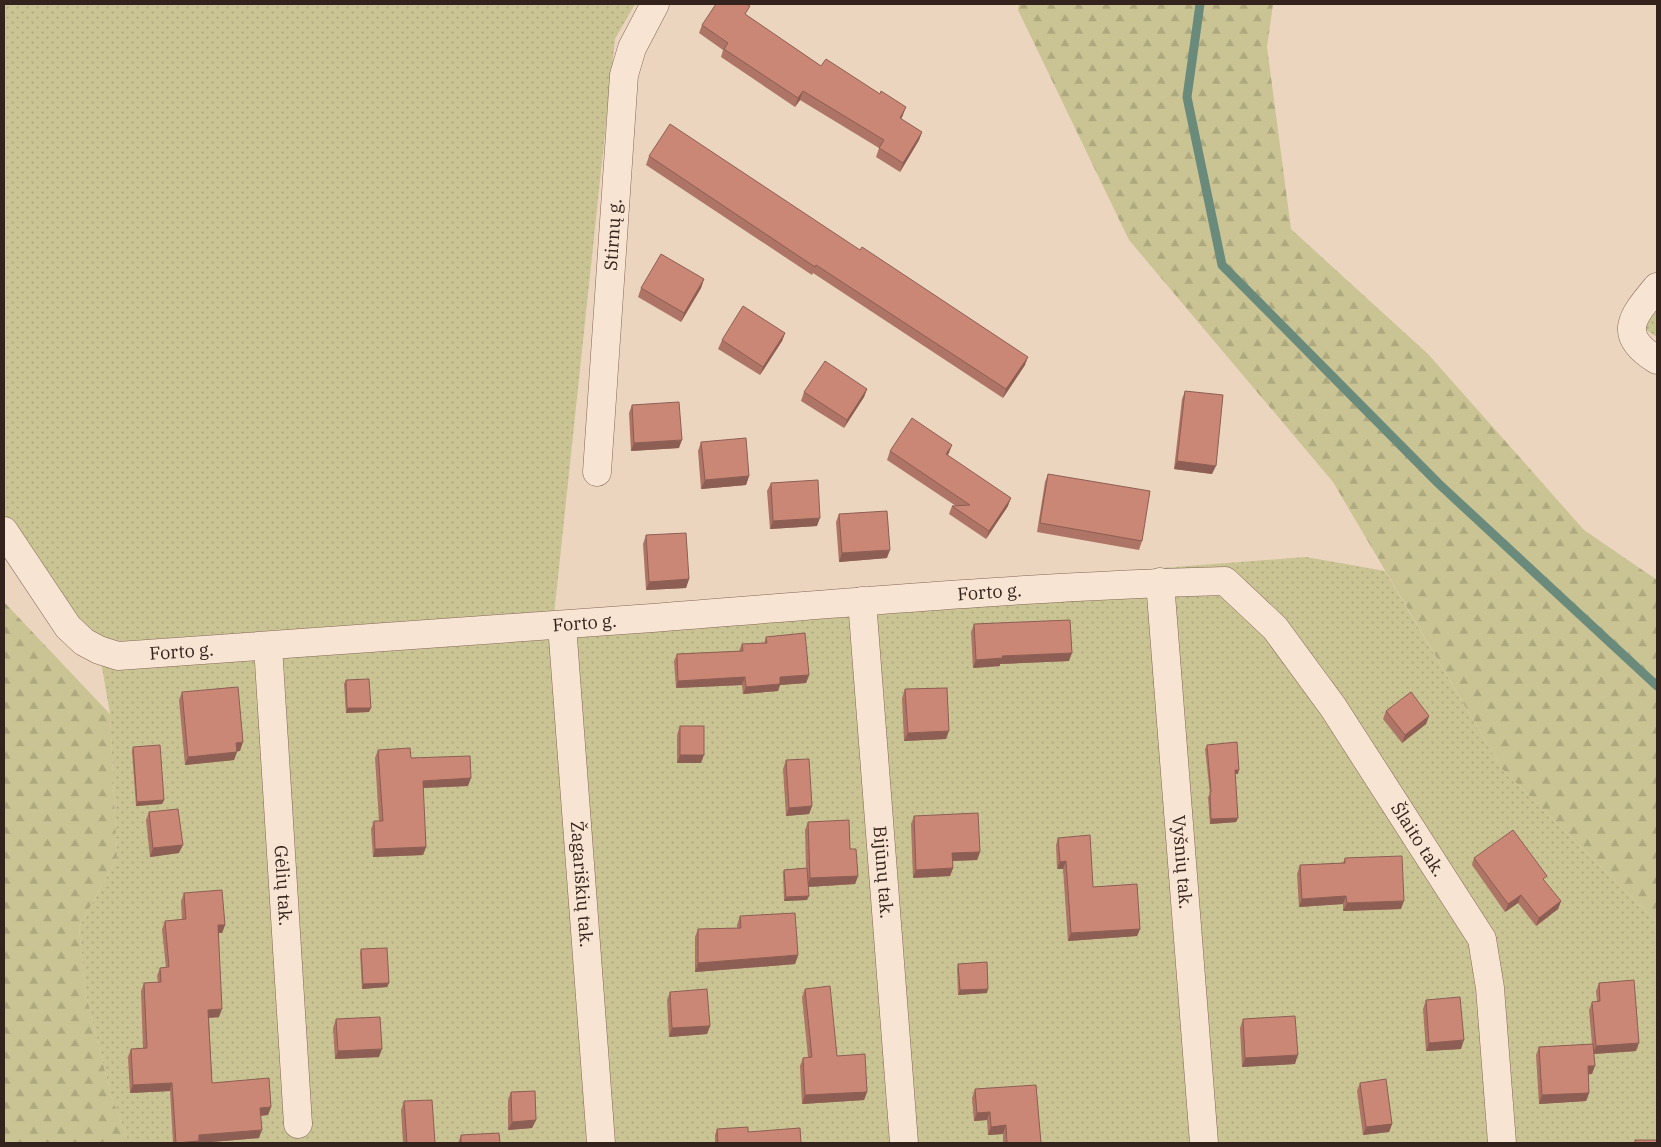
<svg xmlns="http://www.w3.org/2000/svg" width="1661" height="1147" viewBox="0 0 1661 1147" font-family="'IBM Plex Serif',serif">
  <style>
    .green { fill: url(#green-dots) }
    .forest { fill: url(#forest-firs) }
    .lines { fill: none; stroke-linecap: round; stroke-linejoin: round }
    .stream { stroke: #6a8b7c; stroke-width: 9 }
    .street-casing { stroke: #846658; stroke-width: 29 }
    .street { stroke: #f8e4d2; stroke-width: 28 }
    .wall { fill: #ae7465 }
    .shaded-wall { fill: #8d5e53 }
    .building { fill: #ca8776; stroke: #8d5e53 }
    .labels { text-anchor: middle; stroke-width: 4.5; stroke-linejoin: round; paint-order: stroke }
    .street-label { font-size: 18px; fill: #34231c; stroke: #f4e1ce }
  </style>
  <defs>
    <pattern id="green-dots" width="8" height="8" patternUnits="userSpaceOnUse" patternTransform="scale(1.25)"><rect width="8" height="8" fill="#cac494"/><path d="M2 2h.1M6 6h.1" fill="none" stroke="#aea87f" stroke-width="1.8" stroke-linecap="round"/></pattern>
    <pattern id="forest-firs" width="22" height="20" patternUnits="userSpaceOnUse" patternTransform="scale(1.25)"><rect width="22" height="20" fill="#cac494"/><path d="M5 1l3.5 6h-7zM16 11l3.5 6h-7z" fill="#aea87f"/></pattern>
  </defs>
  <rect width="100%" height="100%" fill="#ecd5bf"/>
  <g class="green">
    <polygon points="4,4 635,4 615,39 554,615 1306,557 1385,571 1502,769 1657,922 1657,1143 129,1143 111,1096 85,990 79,927 117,858 110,714 99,650 4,531"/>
    <polygon points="1657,301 1657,337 1643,328"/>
  </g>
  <g class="forest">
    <polygon points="1019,4 1273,4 1267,47 1291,229 1428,354 1584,530 1657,580 1657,922 1502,769 1333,482 1129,240 1018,10"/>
    <polygon points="4,602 110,714 117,858 79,927 85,990 111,1096 129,1143 4,1143"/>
  </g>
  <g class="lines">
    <polyline class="stream" points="1200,4 1187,97 1222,265 1439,484 1657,686"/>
    <g class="street-casing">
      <g id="street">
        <path d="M 1657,287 C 1632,317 1616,335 1657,360"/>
        <path id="s1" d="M 597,472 L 624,75 L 632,48 L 655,4"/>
        <path id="s2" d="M 4,531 L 68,627 L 84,642 L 99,650 L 118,656 C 296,644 474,632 652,618 C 843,603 1034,586 1225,581 L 1275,628 L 1333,707 L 1482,939 L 1490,988 L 1502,1143"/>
        <path id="s3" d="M 1160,582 L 1204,1143"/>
        <path id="s4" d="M 862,601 L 904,1143"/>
        <path id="s5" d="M 562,625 L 601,1143"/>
        <path id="s6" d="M 268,646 L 298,1124"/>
      </g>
    </g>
    <use href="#street" class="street"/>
  </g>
  <g class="wall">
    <polygon points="746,15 821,66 903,115 901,119 922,132 919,140 900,172 876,157 879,148 800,100 795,107 721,57 723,50 699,33 702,25"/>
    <polygon points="649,156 1025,365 1003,398 813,273 812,275 646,165"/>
    <polygon points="704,279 701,288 681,322 638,297 641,288"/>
    <polygon points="785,333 782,341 760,375 718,349 722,340"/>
    <polygon points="867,389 864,397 844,428 801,401 804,392"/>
    <polygon points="1185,391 1212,474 1174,469 1182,399"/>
    <polygon points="632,405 679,448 631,451 629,413"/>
    <polygon points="701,442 749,476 746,485 701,489 698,451"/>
    <polygon points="890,451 949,453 947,455 1008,506 986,539 949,514 952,506 956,506 887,460"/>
    <polygon points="1048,474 1142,541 1139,550 1037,532 1045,482"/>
    <polygon points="771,483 817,526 770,529 767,491"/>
    <polygon points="839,514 887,558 839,562 836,522"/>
    <polygon points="646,535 689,579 686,588 646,590 643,544"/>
    <polygon points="974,624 1069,661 1000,664 1000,666 973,668 971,632"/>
    <polygon points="766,637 809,675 806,683 780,685 778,691 743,694 742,685 676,688 674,661 677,654 739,651 742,644 764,643"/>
    <polygon points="346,680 369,712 346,713 344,684"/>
    <polygon points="905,689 946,739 904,741 902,698"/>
    <polygon points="182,692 240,751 237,751 234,760 185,765 179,700"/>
    <polygon points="1386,711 1429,716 1426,724 1402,743 1383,719"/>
    <polygon points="680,726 701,763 677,763 677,735"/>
    <polygon points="1207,745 1238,774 1235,774 1238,818 1236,822 1210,824 1208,797 1210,794 1205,749"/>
    <polygon points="133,747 164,800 162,804 136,806 132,751"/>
    <polygon points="378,750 411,758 468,786 423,788 426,847 423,855 373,857 371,829 374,821 379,821 375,758"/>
    <polygon points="786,760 812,806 809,814 786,816 783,769"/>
    <polygon points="149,812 179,853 150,857 146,820"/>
    <polygon points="914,816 980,852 977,860 952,861 953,868 950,876 913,878 911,824"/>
    <polygon points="808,822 850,849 858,876 855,884 808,887 807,900 784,901 783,874 784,870 806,868 805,830"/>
    <polygon points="1058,838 1093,887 1140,929 1137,936 1068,941 1063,869 1057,869 1056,845"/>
    <polygon points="1345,858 1401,909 1343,911 1343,904 1299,907 1297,874 1300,865 1343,863"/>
    <polygon points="1474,858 1561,901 1558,909 1536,926 1518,903 1505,912 1472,865"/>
    <polygon points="184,893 225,925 222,933 219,933 219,1017 209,1018 212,1083 271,1107 268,1115 261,1116 259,1138 199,1143 173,1143 170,1091 130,1093 128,1057 131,1049 143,1049 141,991 144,983 158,982 157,976 160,968 166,968 162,929 165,921 182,920 181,901"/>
    <polygon points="740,916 798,955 795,964 695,972 695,937 698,929 737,928 737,925"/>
    <polygon points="361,949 389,983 387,987 362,989 360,953"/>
    <polygon points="958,964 987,993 958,995 957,968"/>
    <polygon points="1599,983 1636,1051 1594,1054 1592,1074 1588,1074 1589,1093 1586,1101 1539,1104 1536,1055 1539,1047 1592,1044 1589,1010 1592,1002 1597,1001 1596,991"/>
    <polygon points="805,989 837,1056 867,1092 864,1100 802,1104 800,1066 803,1058 808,1057 802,997"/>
    <polygon points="670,992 710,1026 707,1034 669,1037 667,1000"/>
    <polygon points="1426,1000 1461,1049 1426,1051 1423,1009"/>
    <polygon points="336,1019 379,1057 335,1059 333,1028"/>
    <polygon points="1243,1019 1295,1064 1242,1067 1240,1028"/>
    <polygon points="1360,1083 1392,1124 1389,1132 1363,1135 1357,1091"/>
    <polygon points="975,1089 1041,1143 1003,1143 1003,1134 988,1135 987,1120 974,1121 972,1098"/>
    <polygon points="511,1092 536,1120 532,1128 508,1130 508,1100"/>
    <polygon points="404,1101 435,1143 403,1143 401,1110"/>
    <polygon points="717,1129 748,1132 801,1143 715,1143 715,1135"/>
    <polygon points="461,1135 500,1143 458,1143"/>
  </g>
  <g class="shaded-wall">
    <polygon points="803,91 800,100 795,107 798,98"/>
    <polygon points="906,107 903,115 897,127 900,118"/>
    <polygon points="922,132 919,140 900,172 903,163"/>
    <polygon points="704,279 701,288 681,322 684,313"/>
    <polygon points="785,333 782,341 760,375 763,367"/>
    <polygon points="1028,357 1025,365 1003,398 1006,389"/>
    <polygon points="867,389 864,397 844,428 847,420"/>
    <polygon points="682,440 679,448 631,451 634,443"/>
    <polygon points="952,445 949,453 943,462 946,454"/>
    <polygon points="1177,461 1216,466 1212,474 1174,469"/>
    <polygon points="749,476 746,485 701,489 705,480"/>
    <polygon points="1011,498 1008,506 986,539 989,531"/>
    <polygon points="820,518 817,526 770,529 773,521"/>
    <polygon points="890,550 887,558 839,562 842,553"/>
    <polygon points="689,579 686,588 646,590 649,582"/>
    <polygon points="1072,653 1069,661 1000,664 1000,666 973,668 976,660 1002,656"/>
    <polygon points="809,675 806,683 780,685 778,691 743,694 746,687 780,677"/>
    <polygon points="745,677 742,685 676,688 678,681"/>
    <polygon points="347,708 371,708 369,712 346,713"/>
    <polygon points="1429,716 1426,724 1402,743 1405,735"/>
    <polygon points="949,731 946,739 904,741 908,733"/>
    <polygon points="243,742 240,751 233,752 236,743"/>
    <polygon points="237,752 234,760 185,765 188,757"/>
    <polygon points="680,755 704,755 701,763 677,763"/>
    <polygon points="1235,770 1239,770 1238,774 1233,774"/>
    <polygon points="471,778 468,786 420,788 423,781"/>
    <polygon points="164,800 162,804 136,806 137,802"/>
    <polygon points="812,806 809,814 786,816 789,808"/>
    <polygon points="1238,818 1236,822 1210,824 1211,819"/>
    <polygon points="183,845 179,853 150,857 153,848"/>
    <polygon points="426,847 423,855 373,857 375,849"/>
    <polygon points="980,852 977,860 949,861 952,853"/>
    <polygon points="1066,861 1063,869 1057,869 1060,862"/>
    <polygon points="953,868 950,876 913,878 916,870"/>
    <polygon points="858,876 855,884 807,887 810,878"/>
    <polygon points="1521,895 1518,903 1505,912 1508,904"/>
    <polygon points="809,896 807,900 784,901 786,897"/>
    <polygon points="1346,896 1343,904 1299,907 1302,899"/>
    <polygon points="1404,901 1401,909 1343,911 1347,903"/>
    <polygon points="1561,901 1558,909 1536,926 1539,918"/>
    <polygon points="218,925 225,925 222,933 215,933"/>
    <polygon points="1140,929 1137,936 1068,941 1071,933"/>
    <polygon points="798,955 795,964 695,972 698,963"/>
    <polygon points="389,983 387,987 362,989 363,984"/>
    <polygon points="988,989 987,993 958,995 960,990"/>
    <polygon points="222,1009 219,1017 206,1018 208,1010"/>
    <polygon points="710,1026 707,1034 669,1037 672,1028"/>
    <polygon points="1464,1040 1461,1049 1426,1051 1429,1043"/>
    <polygon points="1639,1043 1636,1051 1593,1054 1596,1046"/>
    <polygon points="382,1049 379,1057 335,1059 338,1051"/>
    <polygon points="1298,1055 1295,1064 1242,1067 1245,1058"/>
    <polygon points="1588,1066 1595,1066 1592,1074 1584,1075"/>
    <polygon points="172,1083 170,1091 130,1093 133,1085"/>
    <polygon points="867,1092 864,1100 802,1104 805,1095"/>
    <polygon points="1589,1093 1586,1101 1539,1104 1542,1095"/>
    <polygon points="271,1107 268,1115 257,1116 260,1108"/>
    <polygon points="990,1112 987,1120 974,1121 977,1113"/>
    <polygon points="536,1120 532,1128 508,1130 512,1122"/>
    <polygon points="1392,1124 1389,1132 1363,1135 1366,1127"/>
    <polygon points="1006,1125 1003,1134 988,1135 991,1127"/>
    <polygon points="262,1130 259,1138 199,1143 176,1143 199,1135"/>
  </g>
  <g class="building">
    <polygon points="716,4 746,4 750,6 745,14 821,66 826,59 880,94 881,91 906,107 900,118 922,132 903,163 879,148 884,140 803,91 798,98 724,49 728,43 702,25"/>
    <polygon points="670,124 860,250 862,247 1028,357 1006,389 816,265 815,267 649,156"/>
    <polygon points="661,254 704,279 684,313 641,288"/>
    <polygon points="743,306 785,333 763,367 722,340"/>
    <polygon points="825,361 867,389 847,420 804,392"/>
    <polygon points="1185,391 1223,395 1216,466 1177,461"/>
    <polygon points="679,402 682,440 634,443 632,405"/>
    <polygon points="912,418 952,445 946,454 1011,498 989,531 952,506 970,505 890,451"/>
    <polygon points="746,438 749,476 705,480 701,442"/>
    <polygon points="1048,474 1150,491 1142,541 1040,523"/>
    <polygon points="818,480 820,518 773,521 771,483"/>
    <polygon points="887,511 890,550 842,553 839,514"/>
    <polygon points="686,533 689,579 649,582 646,535"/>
    <polygon points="1070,620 1072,653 1002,656 1003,658 976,660 974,624"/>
    <polygon points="805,633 809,675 780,677 780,684 746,687 745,677 678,681 677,654 743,651 742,644 767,643 766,637"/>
    <polygon points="369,679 371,708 347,708 346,680"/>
    <polygon points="238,687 243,742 236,743 237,752 188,757 182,692"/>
    <polygon points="947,688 949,731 908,733 905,689"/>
    <polygon points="1411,692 1429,716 1405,735 1386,711"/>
    <rect x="680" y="726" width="24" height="29"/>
    <polygon points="1237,742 1239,770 1235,770 1238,818 1211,819 1210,792 1211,792 1207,745"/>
    <polygon points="160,745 164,800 137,802 133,747"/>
    <polygon points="410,748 411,758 470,756 471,778 423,781 426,847 375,849 374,821 383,821 378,750"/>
    <polygon points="809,759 812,806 789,808 786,760"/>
    <polygon points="178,809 183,845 153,848 149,812"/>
    <polygon points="978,813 980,852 952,853 953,868 916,870 914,816"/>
    <polygon points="849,820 850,849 856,849 858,876 810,878 808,822"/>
    <polygon points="1513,830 1547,876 1543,879 1561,901 1539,918 1521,895 1508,904 1474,858"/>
    <polygon points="1090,835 1093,887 1137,884 1140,929 1071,933 1066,861 1060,862 1058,838"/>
    <polygon points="1402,856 1404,901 1347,903 1346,896 1302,899 1300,865 1345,863 1345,858"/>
    <polygon points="807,868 809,896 786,897 784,870"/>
    <polygon points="222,890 225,925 218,925 222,1009 208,1010 212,1083 269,1078 271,1107 260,1108 262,1130 199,1135 199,1141 176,1143 172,1083 133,1085 131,1049 147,1048 144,983 161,982 160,968 169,967 165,921 186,919 184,893"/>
    <polygon points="795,913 798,955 698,963 698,929 741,928 740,916"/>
    <polygon points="387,948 389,983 363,984 361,949"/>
    <polygon points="987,962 988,989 960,990 958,964"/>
    <polygon points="1634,980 1639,1043 1596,1046 1592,1002 1600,1001 1599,983"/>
    <polygon points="830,986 837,1056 865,1054 867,1092 805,1095 803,1058 812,1057 805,989"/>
    <polygon points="707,989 710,1026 672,1028 670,992"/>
    <polygon points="1460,997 1464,1040 1429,1043 1426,1000"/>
    <polygon points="1295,1016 1298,1055 1245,1058 1243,1019"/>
    <polygon points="380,1017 382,1049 338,1051 336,1019"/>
    <polygon points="1593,1044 1595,1066 1588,1066 1589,1093 1542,1095 1539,1047"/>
    <polygon points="1386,1079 1392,1124 1366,1127 1360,1083"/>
    <polygon points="1036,1085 1041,1143 1007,1143 1006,1125 991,1127 990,1112 977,1113 975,1089"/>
    <polygon points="535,1091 536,1120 512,1122 511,1092"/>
    <polygon points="432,1100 435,1143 407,1143 404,1101"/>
    <polygon points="748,1127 748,1132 800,1128 801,1143 718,1143 717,1129"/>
    <polygon points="499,1133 500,1143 461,1143 461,1135"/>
    <rect x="1635" y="1140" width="22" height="3"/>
  </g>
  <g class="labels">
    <g class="street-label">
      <text dy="6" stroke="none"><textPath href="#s1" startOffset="238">Stirnų g.</textPath></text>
      <text dy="6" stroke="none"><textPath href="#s2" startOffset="1048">Forto g.</textPath></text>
      <text dy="6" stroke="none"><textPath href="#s2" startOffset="642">Forto g.</textPath></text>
      <text dy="6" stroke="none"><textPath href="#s2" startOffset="238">Forto g.</textPath></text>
      <text dy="6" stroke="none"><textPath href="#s2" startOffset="1608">Šlaito tak.</textPath></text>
      <text dy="6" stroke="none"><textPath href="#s3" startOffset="281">Vyšnių tak.</textPath></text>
      <text dy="6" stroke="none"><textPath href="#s4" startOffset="272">Bijūnų tak.</textPath></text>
      <text dy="6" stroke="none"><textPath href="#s5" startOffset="260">Žagariškių tak.</textPath></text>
      <text dy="6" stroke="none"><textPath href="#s6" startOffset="240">Gėlių tak.</textPath></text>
    </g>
  </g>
  <rect width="1661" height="1147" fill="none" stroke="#34231c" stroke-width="10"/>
</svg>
